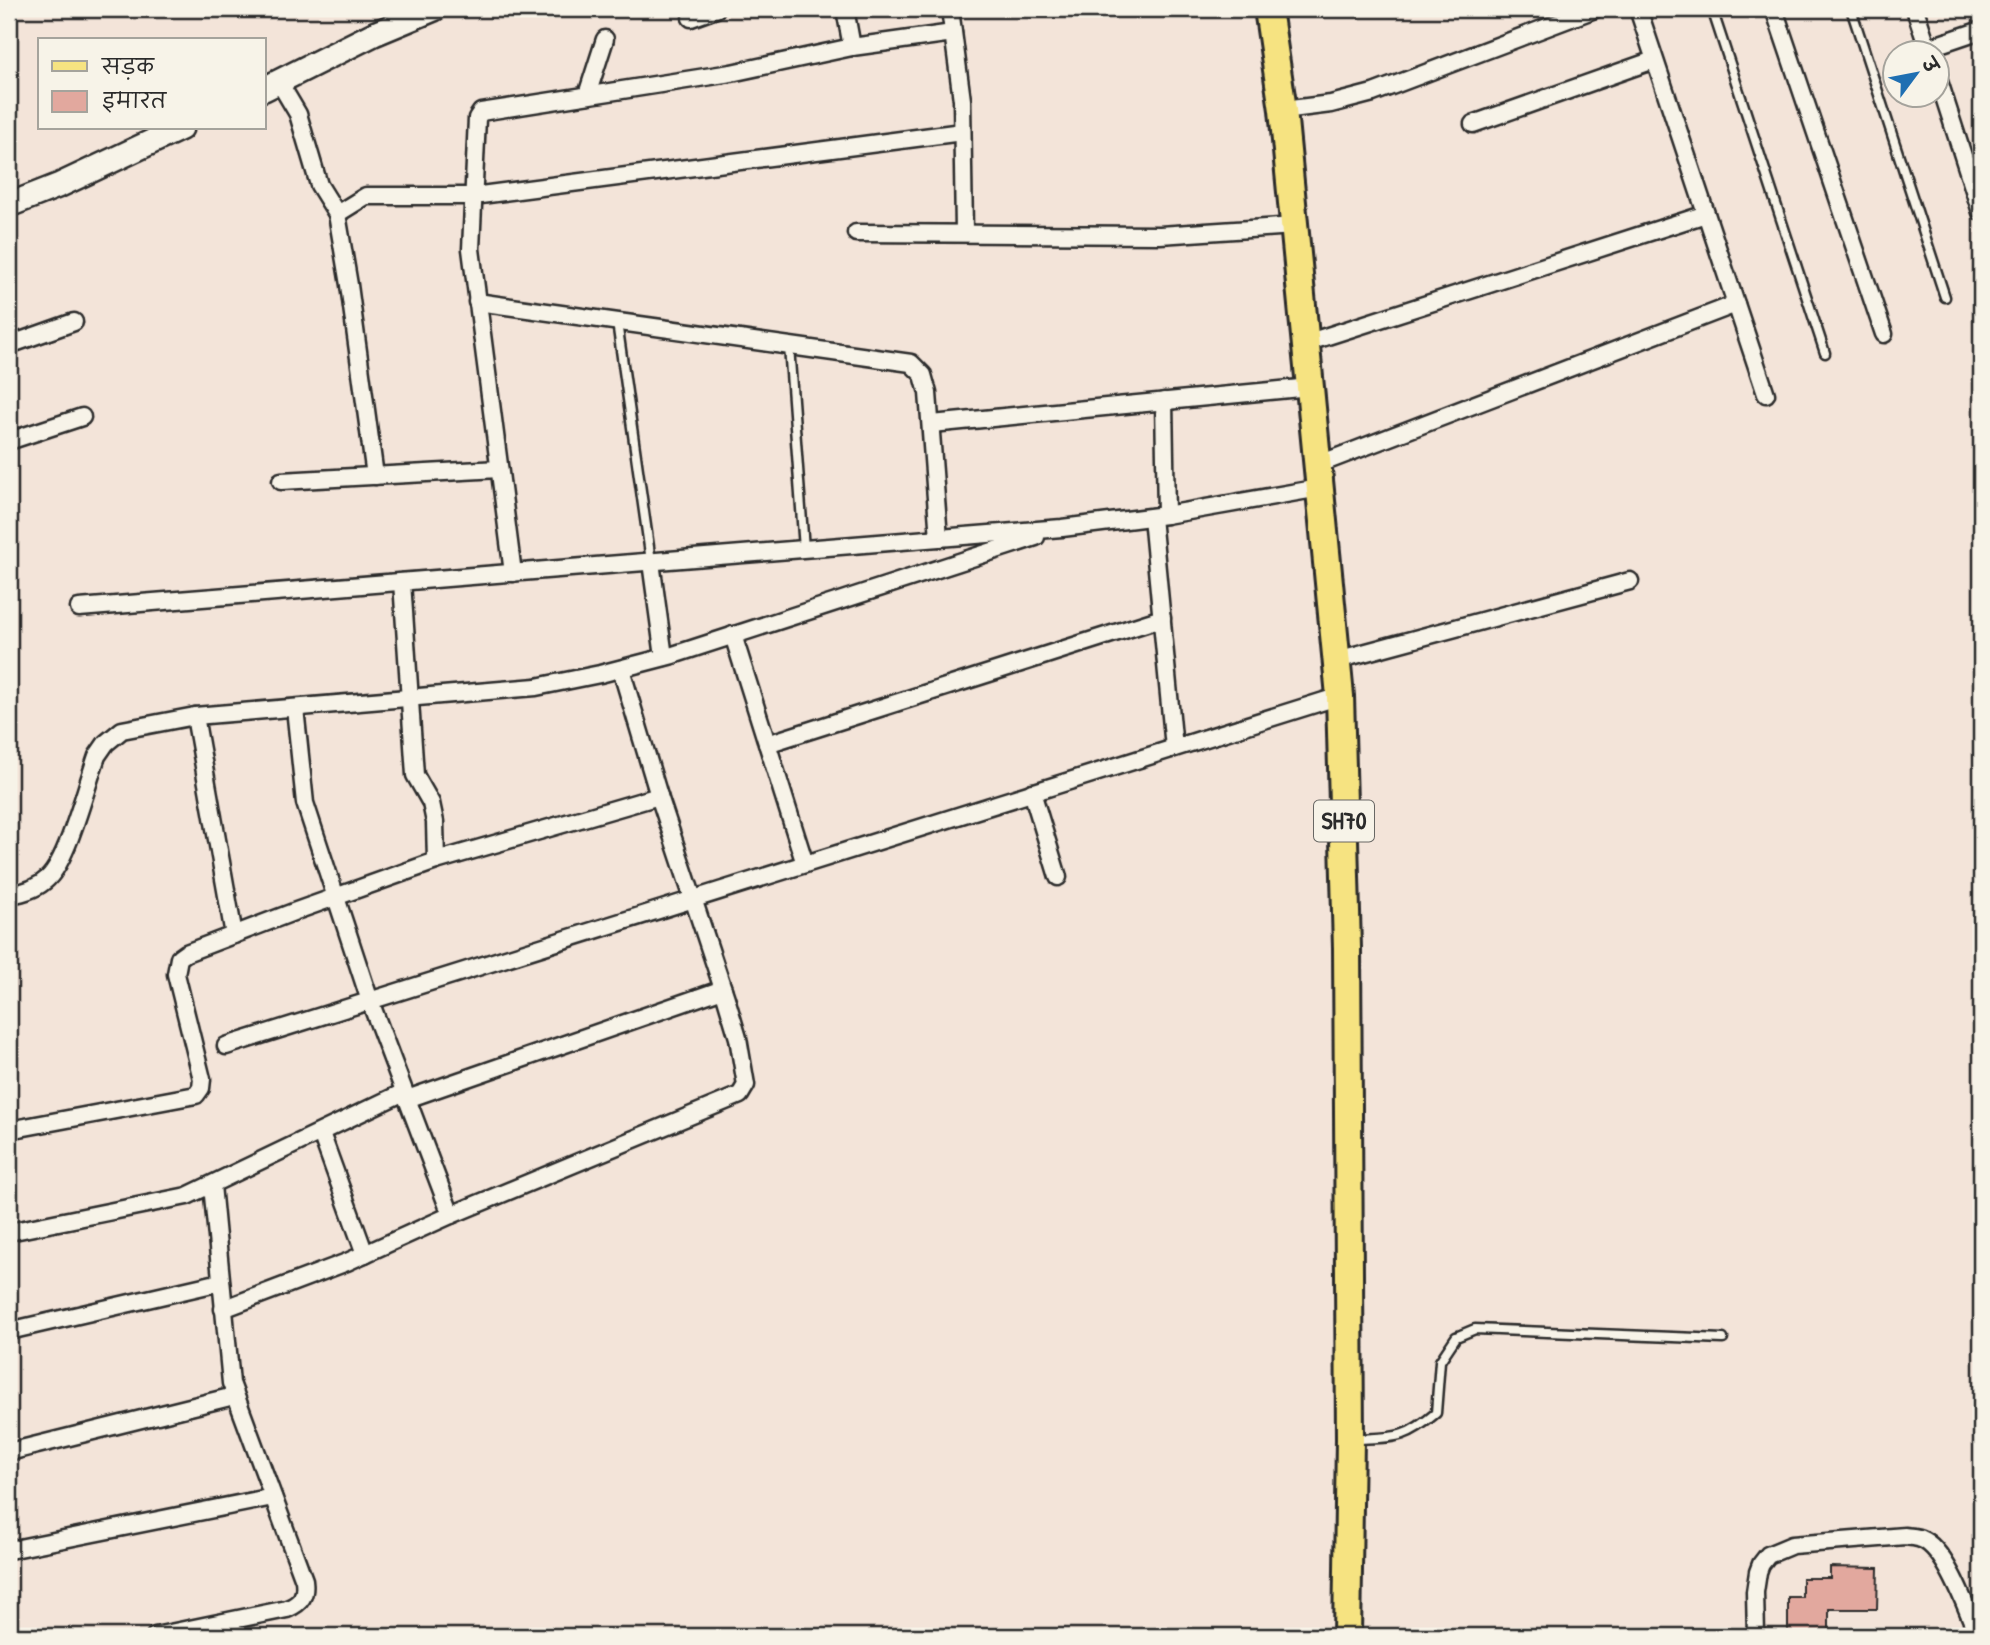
<svg xmlns="http://www.w3.org/2000/svg" width="1990" height="1645" viewBox="0 0 1990 1645" font-family="'Patrick Hand','Playpen Sans Deva',sans-serif">
  <style>
    .building { fill: #e2a89e; stroke: #2b2b2b; stroke-width: 2 }
    .lines { fill: none; stroke-linecap: round; stroke-linejoin: round }
    .lane-casing { stroke: #2b2b2b; stroke-width: 13 }
    .street-casing { stroke: #2b2b2b; stroke-width: 21 }
    .secondary-casing { stroke: #2b2b2b; stroke-width: 28 }
    .primary-casing { stroke: #2b2b2b; stroke-width: 32 }
    .lane { stroke: #f7f3e8; stroke-width: 8 }
    .street { stroke: #f7f3e8; stroke-width: 16 }
    .secondary { stroke: #f7f3e8; stroke-width: 23 }
    .primary { stroke: #f6e381; stroke-width: 26 }
    .labels { text-anchor: middle; stroke-width: 5; stroke-linejoin: round; paint-order: stroke }
    .shield { fill: #f7f3e8; stroke: #686764; stroke-width: 2 }
    .shield-label { font-size: 24px; font-weight: bold; fill: #2b2b2b }
  </style>
  <rect width="100%" height="100%" fill="#f3e4d9"/>
  <filter id="ink" filterUnits="userSpaceOnUse"><feTurbulence type="fractalNoise" baseFrequency=".0143" numOctaves="2"/><feDisplacementMap in="SourceGraphic" scale="14" xChannelSelector="R" yChannelSelector="G"/><feConvolveMatrix kernelMatrix="1 2 1 2 8 2 1 2 1" color-interpolation-filters="sRGB"/></filter>
  <g filter="url(#ink)">
    <polygon class="building" points="1830,1567 1878,1568 1877,1609 1829,1609 1829,1636 1788,1636 1788,1597 1802,1597 1802,1578 1830,1578"/>
    <g class="lines">
      <g class="lane-casing">
        <g id="lane">
          <polyline points="1712,9 1825,353"/>
          <polyline points="1851,9 1945,297"/>
          <polyline points="617,322 651,561"/>
          <polyline points="789,346 804,549"/>
          <path d="M 1353,1439 C 1394,1437 1403,1441 1436,1413 L 1440,1361 L 1456,1337 L 1475,1329 L 1723,1339"/>
        </g>
      </g>
      <g class="street-casing">
        <g id="street">
          <polyline points="845,9 852,47"/>
          <polyline points="950,9 962,100 964,232"/>
          <polyline points="1638,9 1766,394"/>
          <polyline points="1774,9 1884,334"/>
          <polyline points="1915,9 1929,52"/>
          <polyline points="691,18 716,9"/>
          <polyline points="1928,48 1981,30"/>
          <polyline points="1938,78 1981,212"/>
          <polyline points="279,82 298,114 319,185 337,214 349,285 375,476"/>
          <polyline points="587,95 605,39"/>
          <polyline points="1283,110 1331,104 1373,93 1595,9"/>
          <polyline points="1473,124 1654,60"/>
          <polyline points="337,214 366,196 473,196 962,132"/>
          <polyline points="856,233 1160,235 1294,226"/>
          <polyline points="477,302 911,363 923,375 928,393 939,538"/>
          <polyline points="1306,343 1706,214"/>
          <polyline points="9,345 74,322"/>
          <polyline points="1164,401 1166,515"/>
          <polyline points="932,424 1310,387"/>
          <polyline points="9,441 82,417"/>
          <polyline points="1317,465 1736,304"/>
          <polyline points="281,481 499,469"/>
          <polyline points="1152,517 1174,748"/>
          <polyline points="651,562 664,657"/>
          <polyline points="513,573 471,249 477,118 481,112 731,73 852,47 953,33"/>
          <polyline points="79,608 1062,528 1166,515 1320,488"/>
          <polyline points="733,635 805,864"/>
          <polyline points="1337,660 1630,581"/>
          <polyline points="295,708 305,803 370,1001 451,1215"/>
          <polyline points="195,716 234,935"/>
          <polyline points="767,744 1162,618"/>
          <polyline points="1032,792 1058,877"/>
          <polyline points="436,861 659,796"/>
          <path d="M 9,895 C 23,893 38,888 48,878 C 68,859 87,784 97,756 L 106,743 L 122,730 L 195,716 L 536,687 L 600,674 L 673,655 L 1036,537"/>
          <polyline points="226,1046 1340,696"/>
          <polyline points="407,1099 723,989"/>
          <polyline points="9,1130 196,1095 201,1088 202,1079 176,974 179,958 186,953 296,911 436,861 435,822 431,803 415,775 402,582"/>
          <polyline points="321,1133 365,1254"/>
          <polyline points="9,1232 187,1196 404,1092"/>
          <polyline points="223,1309 347,1262 451,1215 740,1095 746,1085 738,1038 726,998 659,796 621,669"/>
          <polyline points="9,1331 221,1282"/>
          <polyline points="9,1452 234,1396"/>
          <polyline points="9,1550 273,1497"/>
          <path d="M 155,1636 L 287,1609 C 302,1603 306,1595 304,1580 L 231,1383 L 212,1185"/>
          <path d="M 1756,1636 L 1755,1592 L 1758,1572 L 1761,1564 L 1768,1555 L 1792,1545 L 1905,1536 C 1910,1537 1917,1537 1921,1539 C 1946,1548 1968,1612 1978,1636"/>
        </g>
      </g>
      <g class="secondary-casing">
        <g id="secondary">
          <polyline points="264,89 374,34 434,9"/>
          <polyline points="9,205 60,185 181,128"/>
        </g>
      </g>
      <g class="primary-casing">
        <polyline id="primary" points="1268,9 1283,110 1340,696 1347,948 1350,1439 1347,1636"/>
      </g>
      <use href="#lane" class="lane"/>
      <use href="#street" class="street"/>
      <use href="#secondary" class="secondary"/>
      <use href="#primary" class="primary"/>
    </g>
  </g>
  <g class="labels">
    <rect class="shield" x="1314" y="800.5" width="60" height="41" rx="5"/>
    <g class="shield-label">
      <text x="1344" y="829">SH70</text>
    </g>
  </g>
  <rect width="1990" height="1645" fill="none" stroke="#f7f3e8" stroke-width="35"/>
  <rect x="18" y="18" width="1955" height="1610" fill="none" stroke="#2b2b2b" stroke-width="2.5" filter="url(#ink)"/>
  <rect x="38" y="38" width="228" height="91" fill="#f7f3e8" stroke="#a5a39c" stroke-width="2"/>
  <rect x="52" y="61" width="35" height="10" fill="#f6e381" stroke="#a5a39c" stroke-width="2"/>
  <text x="102" y="74" font-size="21" fill="#2b2b2b">सड़क</text>
  <rect x="52" y="91" width="35" height="21" fill="#e2a89e" stroke="#a5a39c" stroke-width="2"/>
  <text x="102" y="108" font-size="21" fill="#2b2b2b">इमारत</text>
  <g transform="translate(1916 74) rotate(58)"><circle r="33" fill="#f7f3e8" stroke="#a5a39c" stroke-width="2"/>
  <path d="M0-5L12 26L0 18L-12 26Z" fill="#1f6fb2"/>
  <text y="-10" font-size="19" font-weight="bold" text-anchor="middle" fill="#2b2b2b">उ</text>
  </g>
</svg>
